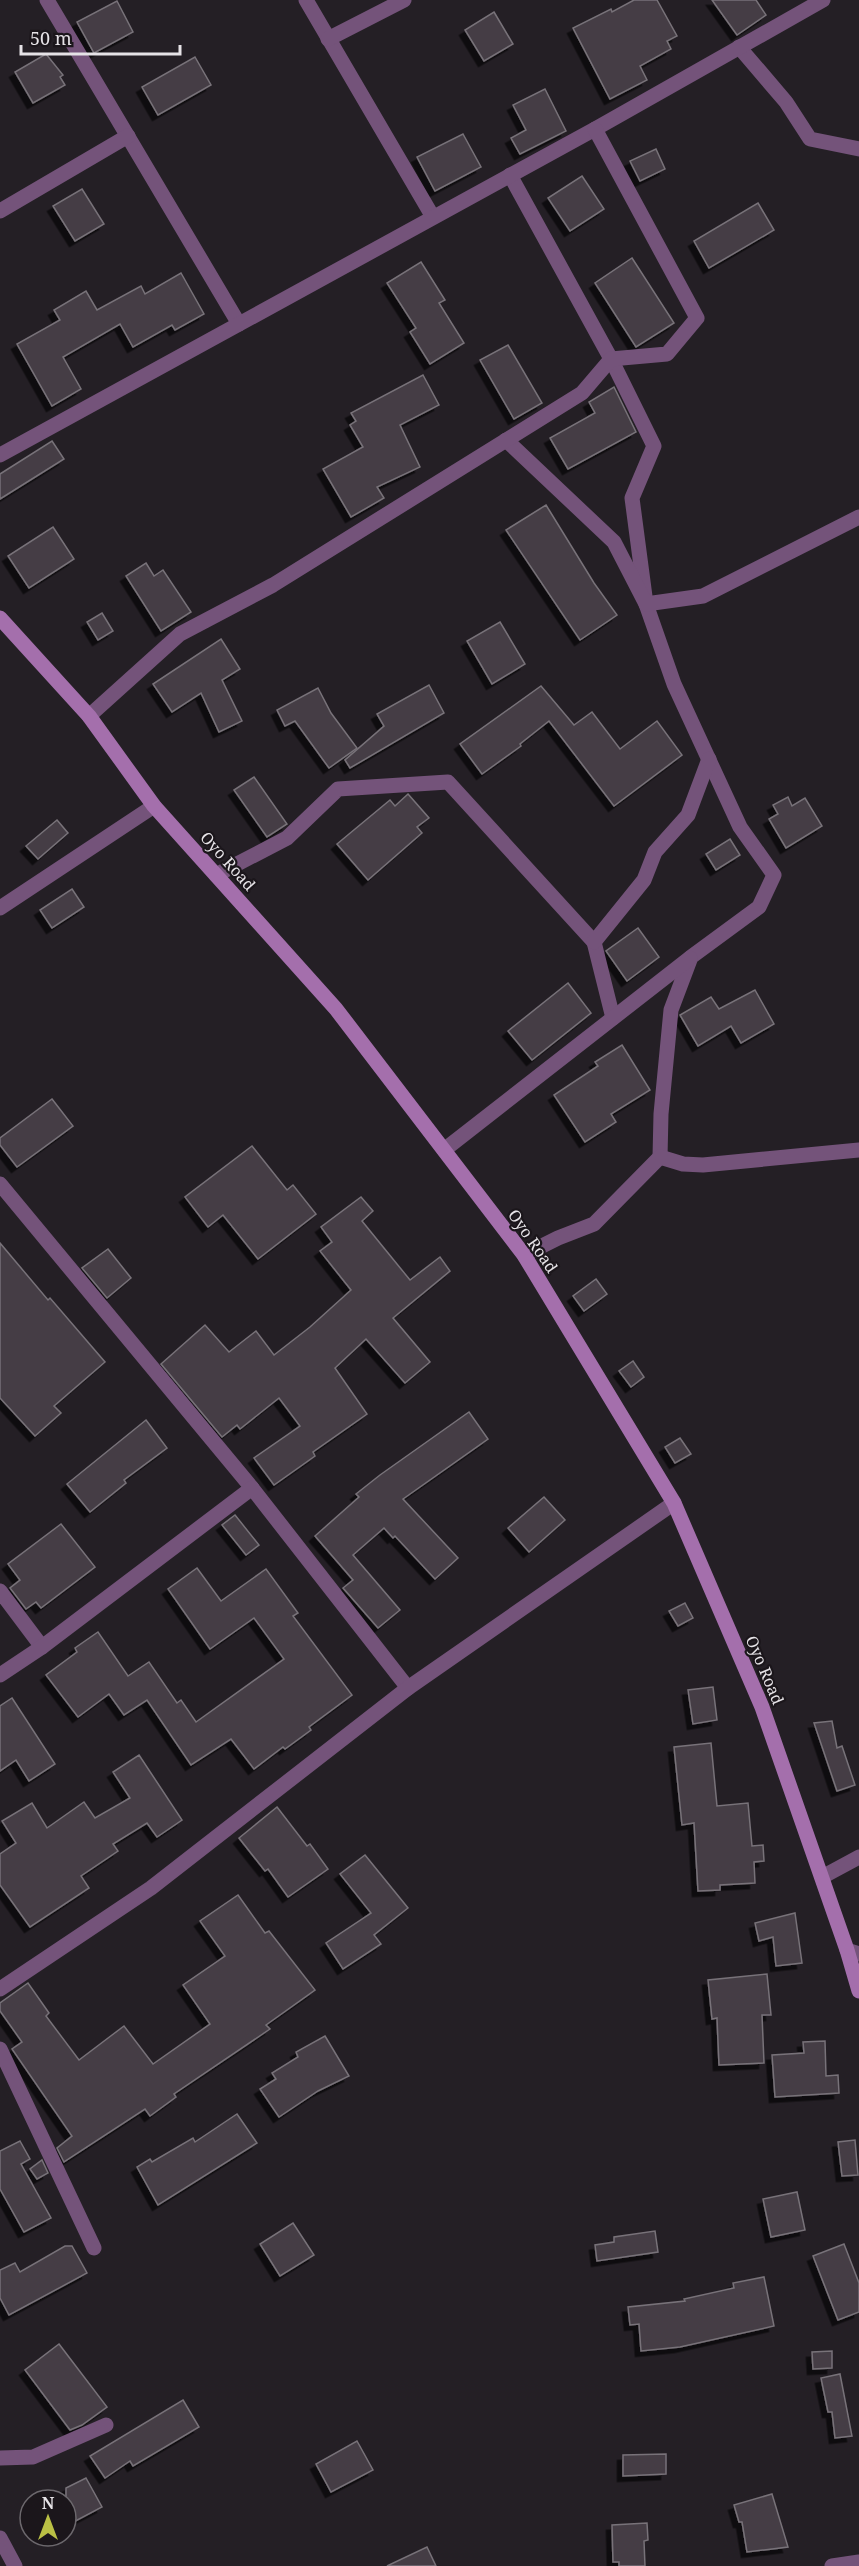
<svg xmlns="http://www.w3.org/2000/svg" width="859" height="2566" viewBox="0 0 859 2566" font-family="'Noto Serif',serif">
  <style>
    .building { fill: #443e45; stroke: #787279; stroke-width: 1.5; filter: url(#shadow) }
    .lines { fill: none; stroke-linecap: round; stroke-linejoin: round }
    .street { stroke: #74537a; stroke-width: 15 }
    .secondary { stroke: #a46fac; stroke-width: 15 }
    .labels { text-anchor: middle; stroke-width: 4.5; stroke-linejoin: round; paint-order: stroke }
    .street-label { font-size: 16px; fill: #e6e3e7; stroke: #1b161b }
  </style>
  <defs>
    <filter id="shadow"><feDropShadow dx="-5.5" dy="5.5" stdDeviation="0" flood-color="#0009"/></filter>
  </defs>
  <rect width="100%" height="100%" fill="#241f25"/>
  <g class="building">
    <polygon points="634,0 657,0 677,36 667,41 671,49 640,66 647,80 610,99 573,28 611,9 612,12"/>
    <polygon points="712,0 756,0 766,15 737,35"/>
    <polygon points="117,1 133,32 94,53 77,22"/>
    <polygon points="494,12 513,44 484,61 465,30"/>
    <polygon points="46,54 63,75 60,77 65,85 33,103 15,72"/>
    <polygon points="195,57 211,85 158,115 142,87"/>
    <polygon points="545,89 566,131 520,154 511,138 526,130 513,105"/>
    <polygon points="463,134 481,167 435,191 417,157"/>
    <polygon points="656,149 665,169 640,181 630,161"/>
    <polygon points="582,176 604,209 570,231 548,198"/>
    <polygon points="82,189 104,224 75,241 53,206"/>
    <polygon points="758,203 774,230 709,268 694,241"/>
    <polygon points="632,258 674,323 636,347 595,283"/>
    <polygon points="421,262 445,300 439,303 464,343 430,364 410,332 416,328 387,283"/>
    <polygon points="181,273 204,314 175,330 172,325 133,347 120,324 63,357 81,389 52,406 17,344 60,320 54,310 86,291 97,310 141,286 145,294"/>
    <polygon points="508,345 542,403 514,419 480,360"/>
    <polygon points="423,375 439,405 400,425 420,467 377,487 384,498 351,517 323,469 363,447 350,425 356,421 351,413"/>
    <polygon points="614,387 636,432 568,469 550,438 595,413 589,402"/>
    <polygon points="52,441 64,459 0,499 0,474"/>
    <polygon points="546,505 594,583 617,615 580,640 506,530"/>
    <polygon points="53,527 74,559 29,588 8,556"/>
    <polygon points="146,563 154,576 163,570 191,612 161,631 126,576"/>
    <polygon points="102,613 113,631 98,640 87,622"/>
    <polygon points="500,622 525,664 492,684 467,641"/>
    <polygon points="221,639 240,669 222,680 242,721 219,732 201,693 172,712 153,684"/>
    <polygon points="429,685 444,713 350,768 345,760 384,726 377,714"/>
    <polygon points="541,686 574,725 592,712 620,749 657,721 682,755 614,806 549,721 520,744 521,746 482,774 460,744"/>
    <polygon points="318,688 331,713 357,748 329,768 295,721 285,726 277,710"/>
    <polygon points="254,777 287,824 267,837 234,790"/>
    <polygon points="408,794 429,818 417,827 422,833 368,880 337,844 390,800 395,806"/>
    <polygon points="788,797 792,806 805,798 822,826 786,848 769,819 778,814 773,805"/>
    <polygon points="57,820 68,833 38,859 26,846"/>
    <polygon points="730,839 740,855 716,870 706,854"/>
    <polygon points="72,889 84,907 52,928 40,910"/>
    <polygon points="638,928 659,957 627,981 606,951"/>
    <polygon points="568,983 591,1013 532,1060 508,1031"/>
    <polygon points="755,990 774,1024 741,1043 731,1026 698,1046 680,1015 711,997 719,1009"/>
    <polygon points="622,1045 650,1090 611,1114 616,1122 585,1142 554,1095 598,1066 595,1062"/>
    <polygon points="52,1099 73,1126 17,1167 0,1145 0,1138"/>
    <polygon points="252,1146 287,1190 293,1185 316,1214 258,1259 223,1215 208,1227 185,1197"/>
    <polygon points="361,1197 373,1211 362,1221 410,1280 440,1257 450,1271 393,1318 430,1362 405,1383 366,1339 335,1368 367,1414 313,1452 315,1456 274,1485 254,1458 300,1426 279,1398 240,1429 237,1425 222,1437 161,1364 205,1325 229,1352 256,1331 274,1355 310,1327 351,1290 320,1251 332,1242 321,1227"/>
    <polygon points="0,1243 48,1300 50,1298 105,1362 54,1406 61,1413 35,1436 0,1398"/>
    <polygon points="108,1249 131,1278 107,1298 82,1268"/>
    <polygon points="596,1279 607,1294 584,1311 573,1296"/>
    <polygon points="633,1361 644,1377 631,1387 619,1371"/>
    <polygon points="469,1412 488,1439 403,1499 458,1558 435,1579 395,1536 393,1538 384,1528 353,1555 400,1610 378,1628 343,1588 353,1580 315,1536 359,1497 356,1494 380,1475"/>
    <polygon points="146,1420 167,1448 124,1480 126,1483 90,1512 67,1484"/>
    <polygon points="680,1438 691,1454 675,1463 665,1447"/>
    <polygon points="544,1497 565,1520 529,1552 508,1528"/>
    <polygon points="235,1515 259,1545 246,1555 222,1525"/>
    <polygon points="61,1524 95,1567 41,1608 36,1602 26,1609 10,1588 20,1580 8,1564"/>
    <polygon points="197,1568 221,1601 266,1569 298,1613 293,1616 352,1695 309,1727 311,1730 285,1749 283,1747 254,1769 231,1739 191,1765 147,1700 124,1715 109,1694 78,1717 46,1675 77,1652 75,1648 98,1632 128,1676 149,1662 177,1703 181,1700 196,1722 284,1659 254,1618 210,1649 168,1589"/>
    <polygon points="685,1603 693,1618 678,1626 669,1611"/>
    <polygon points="713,1687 717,1720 693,1724 688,1690"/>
    <polygon points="12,1698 55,1764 29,1781 16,1760 0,1771 0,1706"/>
    <polygon points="832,1721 837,1748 842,1746 855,1785 837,1791 814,1723"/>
    <polygon points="711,1743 717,1806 748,1803 752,1846 763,1845 764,1861 754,1862 755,1883 720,1885 720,1890 698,1891 694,1823 682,1825 674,1747"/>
    <polygon points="139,1755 182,1820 157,1837 147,1823 113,1844 118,1851 81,1876 89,1888 30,1927 0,1885 0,1854 16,1843 2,1821 32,1803 47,1828 84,1802 95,1818 130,1798 113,1772"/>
    <polygon points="277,1807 307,1846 310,1844 328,1869 288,1897 268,1869 265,1871 239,1838"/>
    <polygon points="365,1855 408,1908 374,1935 381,1944 343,1969 326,1943 371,1913 340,1874"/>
    <polygon points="238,1895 265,1933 269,1931 315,1990 266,2025 270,2029 174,2094 176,2097 150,2116 145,2109 64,2162 57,2148 72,2136 12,2049 22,2042 0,2011 0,2003 28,1983 49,2013 46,2016 79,2060 124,2026 153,2064 210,2024 183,1985 225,1956 200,1921"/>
    <polygon points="795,1913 802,1963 776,1966 773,1937 759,1941 755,1923"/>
    <polygon points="767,1974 771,2015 762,2015 764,2063 719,2065 717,2018 712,2019 708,1980"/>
    <polygon points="325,2036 349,2076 318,2091 279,2117 260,2089 276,2079 272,2073 298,2057 296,2052"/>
    <polygon points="825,2041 826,2076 838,2075 839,2093 775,2097 772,2055 804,2053 803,2042"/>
    <polygon points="237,2114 257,2143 158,2205 137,2167 150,2159 152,2162 193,2138 195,2142"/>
    <polygon points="855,2140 858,2175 842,2176 838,2142"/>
    <polygon points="20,2141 30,2159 21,2164 51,2218 24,2232 0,2189 0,2151"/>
    <polygon points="42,2160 48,2173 37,2179 30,2169"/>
    <polygon points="797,2192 805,2230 771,2237 763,2199"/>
    <polygon points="293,2223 314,2255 280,2276 260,2244"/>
    <polygon points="655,2231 658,2252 597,2261 595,2245 614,2242 614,2237"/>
    <polygon points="844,2244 859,2283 859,2312 838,2320 813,2256"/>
    <polygon points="65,2246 72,2246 87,2273 9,2315 0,2298 0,2270 15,2263 20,2272"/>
    <polygon points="764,2277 774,2326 680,2347 641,2351 639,2324 630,2325 628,2307 685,2301 684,2299 734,2288 733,2283"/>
    <polygon points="59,2344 107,2407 82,2425 70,2430 25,2370"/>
    <polygon points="832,2351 832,2368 813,2369 812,2352"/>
    <polygon points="840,2374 852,2436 835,2438 832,2412 828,2412 821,2378"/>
    <polygon points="183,2400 199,2427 133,2466 130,2461 105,2478 90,2456"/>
    <polygon points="357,2441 373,2470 331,2492 316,2464"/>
    <polygon points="666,2454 666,2474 623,2476 623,2455"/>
    <polygon points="86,2478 102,2507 66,2526 66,2488"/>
    <polygon points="772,2494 788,2547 747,2552 742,2522 739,2522 734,2505"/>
    <polygon points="647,2523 648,2540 644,2541 645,2566 619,2566 619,2562 613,2562 612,2525"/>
    <polygon points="427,2547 436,2566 387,2566"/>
  </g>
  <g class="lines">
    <g class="street">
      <polyline points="47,0 239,324"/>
      <polyline points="306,0 430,212"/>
      <polyline points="328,39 404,0"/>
      <polyline points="739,47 786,102 810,139 859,149"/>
      <polyline points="510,175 611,359 654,446 632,498 646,604 674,684 740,827 774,875 759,907 691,957 671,1010 661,1114 660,1157"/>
      <polyline points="0,211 128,136"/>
      <polyline points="506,440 614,542 646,604 703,596 859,517"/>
      <polyline points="0,455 595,129 823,0"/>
      <polyline points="89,716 180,634 273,585 582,393 611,359 667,354 697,318 595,129"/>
      <polyline points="216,875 287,838 338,789 448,782 594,942 613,1018"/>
      <polyline points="0,908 154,806"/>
      <polyline points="594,942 644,880 655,852 688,815 709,759"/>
      <polyline points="444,1150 690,958"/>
      <polyline points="0,1184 252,1488"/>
      <polyline points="524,1255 558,1238 594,1224 660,1157 683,1164 703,1165 859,1150"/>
      <polyline points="0,1591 42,1647"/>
      <polyline points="0,1675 42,1647 252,1488 408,1688"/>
      <polyline points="822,1877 859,1857"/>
      <polyline points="847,1950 859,1954"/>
      <polyline points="0,1989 151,1888 408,1688 674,1503"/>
      <polyline points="0,2049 94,2248"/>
      <polyline points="0,2458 33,2457 106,2425"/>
      <polyline points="0,2538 15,2566"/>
      <polyline points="832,2566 859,2562"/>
    </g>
    <polyline class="secondary" points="0,618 89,716 154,806 336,1009 524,1255 674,1503 762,1707 847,1950 859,1991"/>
  </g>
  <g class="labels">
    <g class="street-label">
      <text transform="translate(228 861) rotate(48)" y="6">Oyo Road</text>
      <text transform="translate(533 1241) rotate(55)" y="6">Oyo Road</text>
      <text transform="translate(765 1670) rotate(67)" y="6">Oyo Road</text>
    </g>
  </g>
  <g transform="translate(48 2518)"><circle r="28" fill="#1b161b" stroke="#6c686d" stroke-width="1.5"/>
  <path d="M0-4.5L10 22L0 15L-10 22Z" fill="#bac045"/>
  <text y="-9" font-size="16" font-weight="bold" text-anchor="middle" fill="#e6e3e7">N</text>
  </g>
  <path d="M21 45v9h159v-9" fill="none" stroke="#e6e3e7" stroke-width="3"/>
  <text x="30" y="45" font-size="18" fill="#e6e3e7" stroke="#1b161b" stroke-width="4.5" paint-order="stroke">50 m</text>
</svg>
